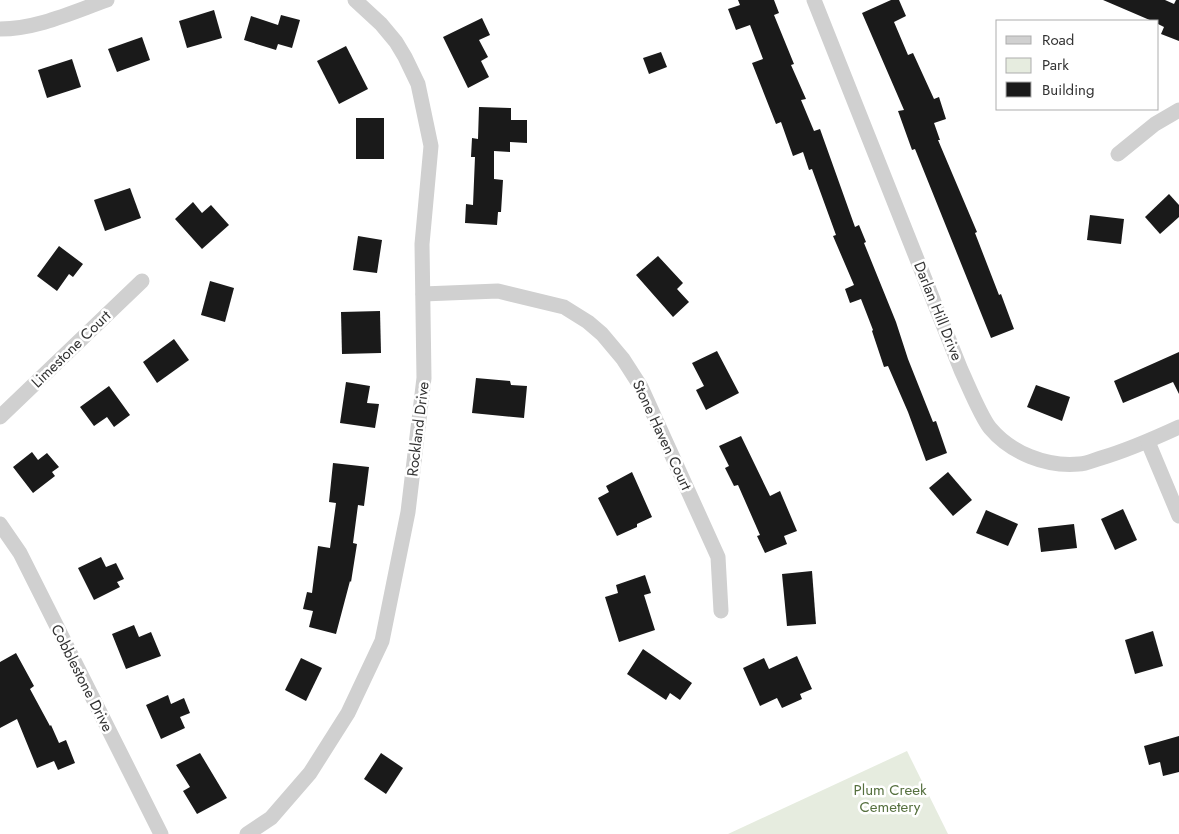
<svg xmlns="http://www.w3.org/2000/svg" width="1179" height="834" viewBox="0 0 1179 834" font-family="Jost,sans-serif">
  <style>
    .green { fill: #e6ecdf }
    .building { fill: #1a1a1a }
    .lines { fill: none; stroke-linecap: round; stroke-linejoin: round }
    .minor { stroke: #d0d0d0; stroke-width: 15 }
    .labels { text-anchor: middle; stroke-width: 5; stroke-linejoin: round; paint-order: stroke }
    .street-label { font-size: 15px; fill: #333; stroke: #fff }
    .park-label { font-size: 15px; fill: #56703f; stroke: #fff }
  </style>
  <rect width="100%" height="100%" fill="#fff"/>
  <polygon class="green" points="907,751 948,834 728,834"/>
  <g class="building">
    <polygon points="738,0 774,0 779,13 774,15 794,64 791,65 806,99 801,100 814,131 820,129 855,227 859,225 866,242 864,243 896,322 908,359 933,422 936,421 947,453 926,461 908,412 888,366 884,367 872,331 873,330 861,299 850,303 845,289 854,285 833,236 836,235 812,169 809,170 803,152 793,156 781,122 776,124 752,63 763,59 750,25 736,30 728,9 740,5"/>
    <polygon points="891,0 899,0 906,16 894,22 908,55 913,53 934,99 939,97 946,119 934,123 940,140 938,140 977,232 975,233 999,295 1001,294 1014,329 991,338 915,149 912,150 898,111 904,110 862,13"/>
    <polygon points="1103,0 1165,0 1174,4 1176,0 1179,0 1179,41 1161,34 1164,27 1158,24 1158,21 1152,21"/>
    <polygon points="214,10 222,38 187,48 179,21"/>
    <polygon points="281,15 300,20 292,48 278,44 276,50 244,40 251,16 278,25"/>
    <polygon points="482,18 490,35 479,40 488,57 481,61 489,77 468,88 443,37"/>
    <polygon points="142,37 150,60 117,72 108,49"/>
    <polygon points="346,46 368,89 339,104 317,61"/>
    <polygon points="661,52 667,67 649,74 643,58"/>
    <polygon points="72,59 81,87 47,98 38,70"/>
    <polygon points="479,107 511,108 511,120 527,120 527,143 510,142 510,152 494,151 494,179 503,180 501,212 498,212 497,225 465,223 466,204 473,205 475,157 471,157 472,138 478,139"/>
    <rect x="356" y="118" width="28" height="41"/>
    <polygon points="130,188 141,218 105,231 94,200"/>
    <polygon points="1169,194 1179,205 1179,217 1160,234 1145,217"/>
    <polygon points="193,202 202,213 211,205 229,225 202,249 175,219"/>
    <polygon points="1090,215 1124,219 1121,244 1087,240"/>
    <polygon points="358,236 382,240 377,273 353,270"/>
    <polygon points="59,246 83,264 73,277 69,274 57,291 37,276"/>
    <polygon points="658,256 683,283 677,289 689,302 673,317 636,275"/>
    <polygon points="210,281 234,288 225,322 201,315"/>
    <polygon points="380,311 381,353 342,354 341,312"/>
    <polygon points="174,339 189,360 157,383 143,362"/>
    <polygon points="717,351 739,393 706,410 696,390 704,386 692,363"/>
    <polygon points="1179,352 1179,394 1173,382 1123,403 1114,381"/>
    <polygon points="476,378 510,381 511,385 527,386 524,418 472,413"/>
    <polygon points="346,382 370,386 367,403 379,404 375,428 340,423"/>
    <polygon points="1036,385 1070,397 1062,421 1027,407"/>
    <polygon points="109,386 130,415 114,427 107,417 94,426 80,407"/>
    <polygon points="741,436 770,496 780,491 797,531 784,536 787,544 765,553 757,536 760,535 738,485 734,486 725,468 729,466 719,446"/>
    <polygon points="32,452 38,460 47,453 59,467 52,472 55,476 33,493 13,467"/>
    <polygon points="333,463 369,467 364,506 358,505 353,543 357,544 351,582 350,581 336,634 309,627 313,611 303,609 307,592 312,593 318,546 330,548 336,503 329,502"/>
    <polygon points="632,472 652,517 637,524 637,527 617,536 598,498 609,492 606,486"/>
    <polygon points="948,472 972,500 953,516 929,488"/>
    <polygon points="1123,509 1137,540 1115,550 1101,519"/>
    <polygon points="986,510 1018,524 1008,546 976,533"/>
    <polygon points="1074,524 1077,548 1041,552 1038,528"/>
    <polygon points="101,557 106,567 116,563 124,579 117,582 120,587 94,600 78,568"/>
    <polygon points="812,571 816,624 787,626 782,574"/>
    <polygon points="645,575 651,593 644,595 655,630 619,642 605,597 618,593 616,585"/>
    <polygon points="134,625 139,637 151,632 161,656 126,669 112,634"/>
    <polygon points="1153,631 1163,666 1135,674 1125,640"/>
    <polygon points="643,649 692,683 680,700 670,693 666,700 627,674"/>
    <polygon points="16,653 34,686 30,689 50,726 51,725 59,743 66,740 75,763 58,770 54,761 37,768 17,719 0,728 0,662"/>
    <polygon points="797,656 812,689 800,694 802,699 782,708 777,698 760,706 743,668 764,658 769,669"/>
    <polygon points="301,658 322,668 306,701 285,690"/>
    <polygon points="168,695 171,704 184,698 190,713 180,717 185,728 161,739 146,705"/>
    <polygon points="1179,736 1179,772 1163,776 1160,762 1149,765 1144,746"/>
    <polygon points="200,753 227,798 197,814 183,791 190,787 176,765"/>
    <polygon points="381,753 403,768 386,794 364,779"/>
  </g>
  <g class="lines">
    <g class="minor">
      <path d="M 814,0 L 961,370 C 968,385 981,417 990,428 C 1011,453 1046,467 1079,464 C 1086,464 1094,460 1101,458 C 1128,450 1153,439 1179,427"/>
      <path d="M 0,29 C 37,29 73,12 107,0"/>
      <polyline points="1118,154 1155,124 1179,110"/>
      <polyline points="423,294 498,291 564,307 588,322 602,334 623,359 641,387 718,557 721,611"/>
      <polyline points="0,417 142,281"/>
      <polyline points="1148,442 1179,516"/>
      <polyline points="0,524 20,553 161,834"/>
      <polyline points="247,834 271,818 310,773 348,713 382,641 408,512 424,378 422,244 431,146 418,84 405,57 396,42 381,24 355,0"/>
    </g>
  </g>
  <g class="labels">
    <g class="street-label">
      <text transform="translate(938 311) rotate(68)" y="5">Darlan Hill Drive</text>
      <text transform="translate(71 349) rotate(-44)" y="5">Limestone Court</text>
      <text transform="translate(418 429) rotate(-83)" y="5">Rockland Drive</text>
      <text transform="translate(662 435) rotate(65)" y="5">Stone Haven Court</text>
      <text transform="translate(82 678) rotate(63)" y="5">Cobblestone Drive</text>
    </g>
    <g class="park-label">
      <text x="890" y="795">Plum Creek<tspan x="890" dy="17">Cemetery</tspan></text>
    </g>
  </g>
  <rect x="996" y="20" width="162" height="90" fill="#ffffff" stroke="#adadad"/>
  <rect x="1006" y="36" width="25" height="8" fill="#d0d0d0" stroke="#adadad"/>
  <text x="1042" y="45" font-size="15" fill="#333333">Road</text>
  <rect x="1006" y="58" width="25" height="15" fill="#e6ecdf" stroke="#adadad"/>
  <text x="1042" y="70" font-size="15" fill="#333333">Park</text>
  <rect x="1006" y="82" width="25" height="15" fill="#1a1a1a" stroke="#adadad"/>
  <text x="1042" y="95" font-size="15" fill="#333333">Building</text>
</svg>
